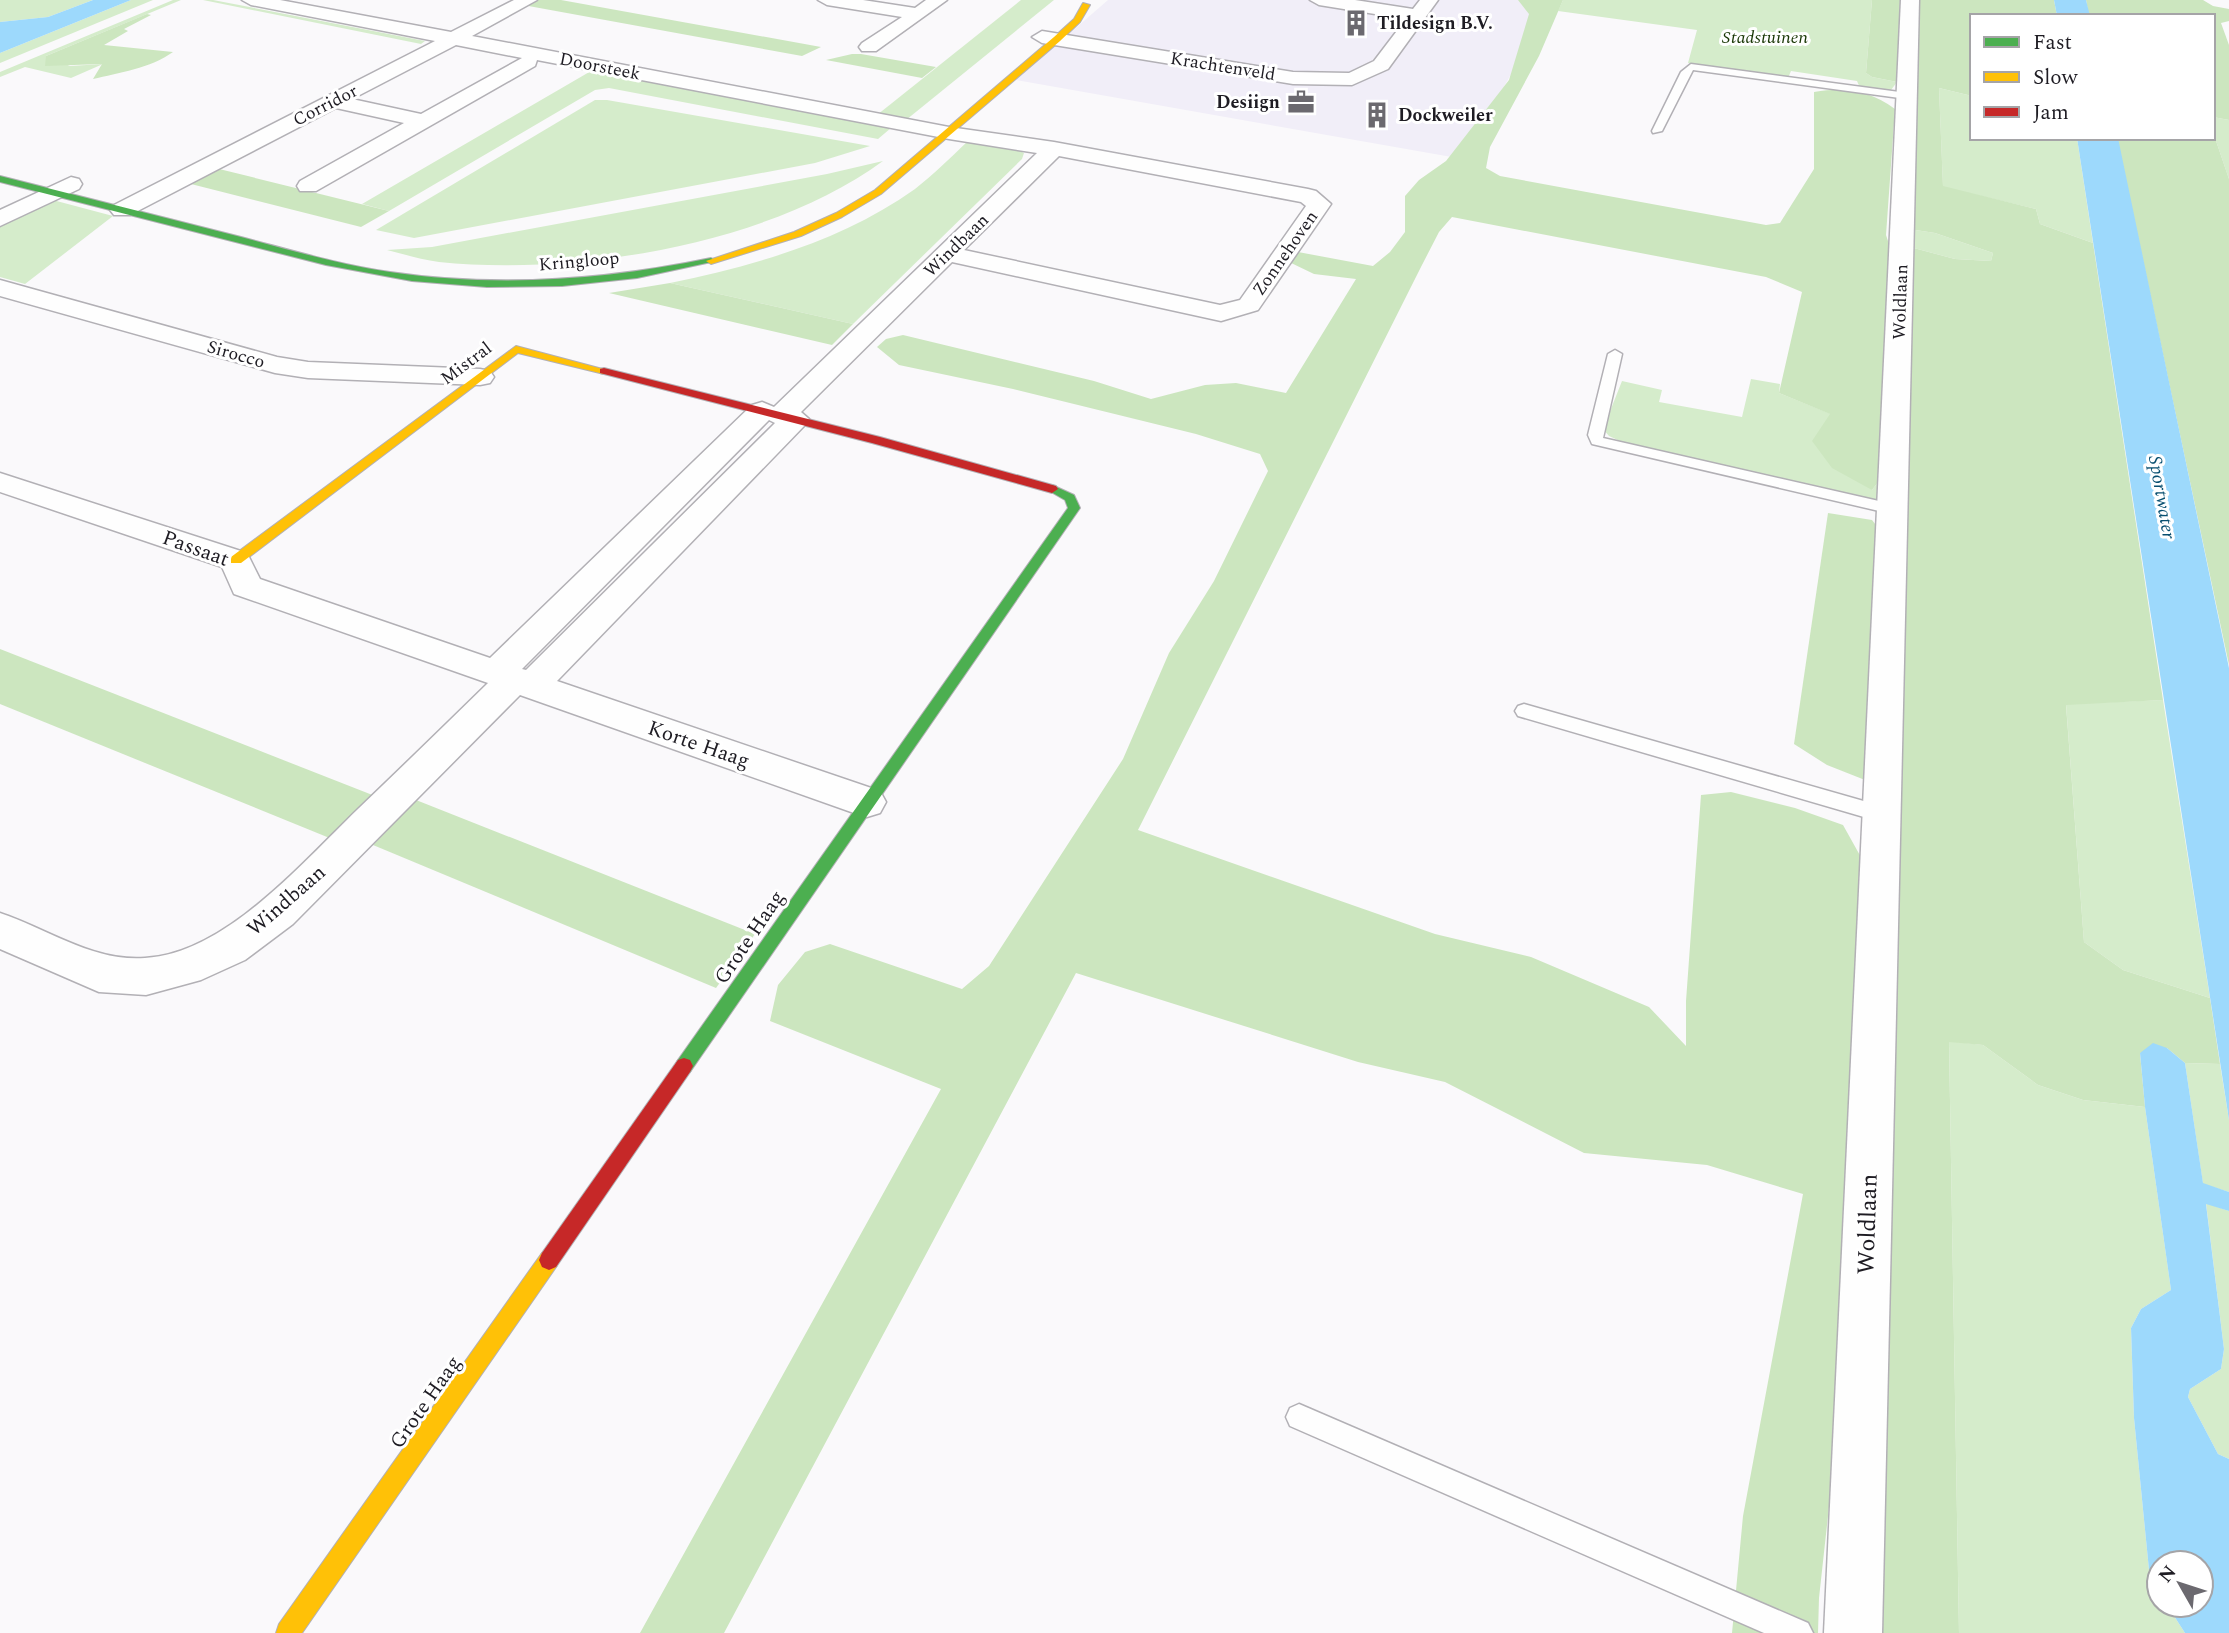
<svg xmlns="http://www.w3.org/2000/svg" width="2229" height="1633" viewBox="0 0 2229 1633" font-family="Spectral,serif">
  <style>
    .built { fill: #f1eef8 }
    .green { fill: #d5eccb }
    .forest { fill: #cce6bf }
    .water { fill: #9dd9fc }
    .lines { fill: none; stroke-linecap: round; stroke-linejoin: round }
    .lane-casing { stroke: #b2b0b5; stroke-width: 3 }
    .street-casing { stroke: #b2b0b5; stroke-width: 3 }
    .fast-casing { stroke: #b2b0b5; stroke-width: 2 }
    .slow-casing { stroke: #b2b0b5; stroke-width: 2 }
    .jam-casing { stroke: #b2b0b5; stroke-width: 2 }
    .lane { fill: #fefefe; fill-rule: evenodd }
    .street { fill: #fefefe; fill-rule: evenodd }
    .fast { fill: #4caf50; fill-rule: evenodd }
    .slow { fill: #ffc107; fill-rule: evenodd }
    .jam { fill: #c62828; fill-rule: evenodd }
    .labels { text-anchor: middle; stroke-width: 6; stroke-linejoin: round; paint-order: stroke }
    .far-poi-label { font-size: 18px; font-weight: bold; fill: #1e1c23; stroke: #fff; text-anchor: start }
    .far-park-label { font-size: 18px; font-style: italic; fill: #183604; stroke: #fff }
    .far-street-label { font-size: 18px; fill: #1e1c23; stroke: #fff }
    .far-water-label { font-size: 19px; font-style: italic; fill: #084f70; stroke: #fff }
    .street-label { font-size: 21px; fill: #1e1c23; stroke: #fff }
    .near-street-label { font-size: 24px; fill: #1e1c23; stroke: #fff }
  </style>
  <rect width="100%" height="100%" fill="#faf9fb"/>
  <polygon class="built" points="1108,0 1553,0 1463,159 1016,80"/>
  <g class="green">
    <polygon points="0,0 93,0 48,17 0,22"/>
    <polygon points="131,0 153,0 0,63 0,53"/>
    <polygon points="173,0 181,0 46,56 70,66 103,64 71,78 25,67 0,77 0,72"/>
    <polygon points="203,0 213,0 425,41 421,44"/>
    <polygon points="1021,0 1054,0 906,120 877,115"/>
    <polygon points="1563,0 1872,0 1866,73 1872,77 1897,82 1891,90 1860,88 1857,81 1791,71 1788,78 1688,63 1697,30 1558,11"/>
    <polygon points="591,71 891,128 878,139 609,88 595,90 389,211 362,204"/>
    <polygon points="1939,88 1972,96 1972,138 2077,138 2093,243 2040,224 2036,209 1943,187"/>
    <polygon points="595,100 607,100 870,146 815,163 414,238 376,230"/>
    <polygon points="2213,117 2229,120 2229,179 2213,132"/>
    <path d="M 967,142 L 1018,150 L 1024,153 L 1022,159 L 853,324 L 670,283 C 756,265 842,241 915,189 C 933,175 950,158 967,142 Z"/>
    <path d="M 883,161 C 770,244 578,276 439,262 C 422,260 404,254 387,250 L 432,247 L 827,174 Z"/>
    <polygon points="49,199 113,216 25,284 0,277 0,224"/>
    <polygon points="1909,229 1935,233 1993,253 1991,261 1955,259 1910,247"/>
    <polygon points="1751,379 1780,384 1779,393 1831,414 1872,490 1882,477 1877,500 1622,442 1609,436 1603,429 1622,381 1662,390 1659,402 1742,417"/>
    <polygon points="2163,700 2210,998 2123,970 2084,942 2066,704"/>
    <polygon points="1949,1041 1983,1045 2038,1085 2083,1100 2145,1107 2171,1290 2141,1309 2131,1328 2134,1418 2150,1580 2159,1593 2159,1605 2167,1605 2185,1633 1959,1633"/>
    <polygon points="2185,1063 2220,1064 2229,1120 2229,1192 2203,1184"/>
    <polygon points="2206,1203 2229,1211 2229,1459 2218,1454 2188,1397 2190,1389 2221,1369 2224,1349"/>
  </g>
  <g class="forest">
    <polygon points="533,0 561,0 821,47 802,56 523,5"/>
    <path d="M 1518,0 L 1563,0 L 1539,56 L 1490,147 L 1486,168 L 1500,176 L 1766,225 L 1780,223 L 1814,169 L 1814,92 C 1846,87 1868,90 1895,109 L 1886,235 L 1891,250 L 1882,477 L 1872,490 L 1832,468 L 1812,441 L 1830,414 L 1779,393 L 1802,292 L 1766,277 L 1452,217 L 1439,232 L 1422,265 L 1138,830 L 1435,934 L 1531,957 L 1649,1007 L 1686,1046 L 1686,1001 L 1701,795 L 1731,792 L 1795,808 L 1843,825 L 1862,859 L 1845,1361 L 1819,1598 L 1818,1633 L 1732,1633 L 1743,1516 L 1803,1194 L 1707,1165 L 1584,1153 L 1445,1082 L 1358,1062 L 1076,973 L 724,1633 L 640,1633 L 941,1089 L 770,1021 L 778,985 L 805,952 L 830,944 L 962,989 L 989,966 L 1123,759 L 1169,653 L 1214,581 L 1268,471 L 1260,454 L 1196,434 L 1013,389 L 899,365 L 877,347 L 886,339 L 903,335 L 1094,381 L 1151,399 L 1205,385 L 1236,383 L 1286,393 L 1356,279 L 1314,274 L 1287,261 L 1298,252 L 1373,266 L 1390,252 L 1405,232 L 1405,196 L 1419,180 L 1446,161 L 1509,80 L 1529,14 Z"/>
    <polygon points="1872,0 1900,0 1897,82 1872,77 1866,73"/>
    <polygon points="1915,0 2054,0 2057,16 1972,16 1972,96 1939,88 1943,186 2036,209 2040,224 2093,243 2163,700 2066,705 2084,942 2123,970 2210,998 2220,1064 2185,1063 2167,1048 2140,1053 2145,1107 2083,1100 2038,1085 1983,1045 1949,1042 1959,1633 1867,1633 1910,247 1955,259 1991,261 1993,253 1935,233 1909,229"/>
    <polygon points="2086,0 2203,0 2213,6 2229,9 2229,21 2221,23 2229,45 2229,120 2213,117 2213,16 2089,16"/>
    <path d="M 147,14 L 151,15 L 124,29 L 128,31 L 104,45 L 173,52 C 151,68 118,73 93,79 L 102,64 L 45,66 L 46,56 Z"/>
    <polygon points="852,54 861,54 936,67 922,78 826,60"/>
    <polygon points="2213,132 2229,179 2229,665 2117,138 2213,138"/>
    <polygon points="211,167 389,211 361,227 187,183"/>
    <polygon points="670,283 853,324 832,345 609,293"/>
    <polygon points="1828,513 1872,520 1882,533 1865,780 1827,765 1794,744"/>
    <polygon points="0,649 375,796 332,839 0,704"/>
    <polygon points="416,800 755,934 716,988 373,845"/>
  </g>
  <g class="water">
    <polygon points="93,0 131,0 0,53 0,22 48,17"/>
    <polygon points="2054,0 2086,0 2090,16 2057,16"/>
    <polygon points="2077,138 2118,138 2229,668 2229,1120"/>
    <polygon points="2153,1043 2167,1048 2185,1063 2203,1183 2229,1192 2229,1211 2206,1204 2224,1349 2221,1369 2190,1389 2188,1397 2218,1454 2229,1459 2229,1633 2185,1633 2167,1605 2201,1605 2201,1563 2159,1563 2159,1593 2150,1580 2134,1418 2131,1328 2141,1309 2171,1290 2145,1107 2140,1053"/>
  </g>
  <g class="lines">
    <g class="lane-casing">
      <g id="lane">
        <polygon points="1691,64 1907,93 1912,96 1907,99 1693,70 1662,131 1653,133 1652,131 1681,72"/>
        <polygon points="1615,350 1622,354 1603,438 1892,504 1900,509 1892,514 1592,444 1588,435 1608,354"/>
        <polygon points="1524,704 1881,806 1888,809 1891,814 1888,819 1881,822 1518,716 1515,711 1518,706"/>
        <polygon points="1299,1404 1808,1623 1813,1633 1764,1633 1290,1426 1286,1417 1290,1408"/>
      </g>
    </g>
    <g class="street-casing">
      <g id="street">
        <path d="M 242,0 L 280,0 L 451,32 L 514,0 L 537,0 L 472,36 L 949,127 L 1054,142 L 1308,189 L 1316,191 L 1331,204 L 1258,310 L 1221,321 L 952,262 L 801,412 L 809,419 L 805,425 L 557,681 L 880,791 L 886,802 L 880,813 L 867,817 L 854,813 L 520,695 L 293,924 L 245,960 L 201,980 L 146,995 L 99,992 L 0,949 L 0,913 C 48,929 93,962 145,958 C 225,954 304,861 358,809 C 402,767 445,725 488,683 L 234,594 L 222,567 L 0,492 L 0,473 L 247,553 L 260,579 L 490,658 L 752,405 L 762,402 L 774,407 L 1037,153 L 949,139 L 537,60 L 535,66 L 316,191 L 300,191 L 297,186 L 300,181 L 404,123 L 336,108 L 130,215 L 114,215 L 110,210 L 114,205 L 435,41 L 251,5 ZM 456,45 L 522,58 L 421,114 L 352,99 ZM 1059,156 L 1301,202 L 1306,206 L 1240,300 L 1220,305 L 964,250 ZM 769,420 L 775,423 L 526,670 L 522,669 Z"/>
        <polygon points="818,0 863,0 915,8 926,0 947,0 876,51 862,51 859,47 862,43 902,17 827,5"/>
        <polygon points="1310,0 1355,0 1413,9 1420,0 1438,0 1388,69 1352,85 1293,84 1042,43 1032,37 1042,31 1293,72 1349,73 1374,61 1406,19 1319,5"/>
        <polygon points="1901,0 1919,0 1882,1633 1824,1633"/>
        <polygon points="71,177 79,179 82,184 79,189 0,226 0,210"/>
        <polygon points="0,280 277,357 308,362 480,369 490,371 494,377 490,383 480,385 308,378 275,373 0,296"/>
      </g>
    </g>
    <g class="fast-casing">
      <g id="fast">
        <path d="M 0,176 C 80,196 161,217 241,237 C 291,250 340,265 390,272 C 498,288 605,280 711,258 L 716,261 L 637,278 L 562,286 L 487,287 L 412,281 L 326,265 L 0,182 Z"/>
        <polygon points="1052,485 1074,495 1080,508 690,1072 684,1074 678,1072 675,1066 678,1060 1068,508 1065,500 1046,489"/>
      </g>
    </g>
    <g class="slow-casing">
      <g id="slow">
        <polygon points="1083,3 1090,5 1080,22 1060,41 881,194 842,217 801,236 711,264 706,261 794,232 836,213 875,190 1054,37 1074,19"/>
        <polygon points="516,346 610,371 604,374 518,353 241,563 231,563 231,557"/>
        <polygon points="549,1250 556,1253 559,1260 556,1267 302,1633 276,1633 279,1624 542,1253"/>
      </g>
    </g>
    <g class="jam-casing">
      <g id="jam">
        <polygon points="604,368 880,437 1056,486 1058,489 1052,493 872,443 600,373 600,369"/>
        <polygon points="684,1058 690,1060 693,1066 690,1072 556,1267 549,1270 542,1267 539,1260 542,1253 678,1060"/>
      </g>
    </g>
    <use href="#lane" class="lane"/>
    <use href="#street" class="street"/>
    <use href="#fast" class="fast"/>
    <use href="#slow" class="slow"/>
    <use href="#jam" class="jam"/>
  </g>
  <defs>
    <g id="building-bare" transform="scale(2.1)"><path d="M-4-6H4V6H1V3H-1V6H-4ZM-2.5-4.3h1.7v1.8h-1.7ZM.8-4.3h1.7v1.8H.8ZM-2.5-1h1.7V.8h-1.7ZM.8-1h1.7V.8H.8Z" fill="#6b696f" stroke="#fff" stroke-width="2.5" paint-order="stroke"/></g>
    <g id="office-bare" transform="scale(2.1)"><path d="M-6-3h4V-5.5h4V-3h4V5H-6ZM-1-4.5V-3h2v-1.5ZM-6 0V1H6V0Z" fill="#6b696f" stroke="#fff" stroke-width="2.5" paint-order="stroke"/></g>
  </defs>
  <g fill-rule="evenodd">
    <use href="#building-bare" x="1356" y="23"/>
    <use href="#office-bare" x="1301" y="102"/>
    <use href="#building-bare" x="1377" y="115"/>
  </g>
  <g class="labels">
    <g class="far-poi-label">
      <text x="1377" y="29">Tildesign B.V.</text>
      <text x="1280" y="108" text-anchor="end">Desiign</text>
      <text x="1398" y="121">Dockweiler</text>
    </g>
    <g class="far-park-label">
      <text x="1765" y="43">Stadstuinen</text>
    </g>
    <g class="far-street-label">
      <text transform="translate(600 66) rotate(11)" y="6">Doorsteek</text>
      <text transform="translate(1223 66) rotate(9)" y="6">Krachtenveld</text>
      <text transform="translate(325 105) rotate(-27)" y="6">Corridor</text>
      <text transform="translate(956 245) rotate(-44)" y="6">Windbaan</text>
      <text transform="translate(1285 253) rotate(-55)" y="6">Zonnehoven</text>
      <text transform="translate(579 261) rotate(-5)" y="6">Kringloop</text>
      <text transform="translate(1900 302) rotate(-88)" y="6">Woldlaan</text>
      <text transform="translate(236 354) rotate(16)" y="6">Sirocco</text>
      <text transform="translate(466 363) rotate(-37)" y="6">Mistral</text>
    </g>
    <g class="far-water-label">
      <text transform="translate(2163 497) rotate(80)" y="7">Sportwater</text>
    </g>
    <g class="street-label">
      <text transform="translate(196 548) rotate(20)" y="7">Passaat</text>
      <text transform="translate(699 744) rotate(19)" y="7">Korte Haag</text>
      <text transform="translate(286 900) rotate(-41)" y="7">Windbaan</text>
      <text transform="translate(749 937) rotate(-56)" y="7">Grote Haag</text>
      <text transform="translate(425 1402) rotate(-55)" y="7">Grote Haag</text>
    </g>
    <g class="near-street-label">
      <text transform="translate(1867 1224) rotate(-88)" y="8">Woldlaan</text>
    </g>
  </g>
  <rect x="1970" y="14" width="245" height="126" fill="#ffffff" stroke="#a5a4a7" stroke-width="2"/>
  <rect x="1984" y="37" width="35" height="10" fill="#4caf50" stroke="#a5a4a7" stroke-width="2"/>
  <text x="2033" y="49" font-size="21" fill="#1e1c23">Fast</text>
  <rect x="1984" y="72" width="35" height="10" fill="#ffc107" stroke="#a5a4a7" stroke-width="2"/>
  <text x="2033" y="84" font-size="21" fill="#1e1c23">Slow</text>
  <rect x="1984" y="107" width="35" height="10" fill="#c62828" stroke="#a5a4a7" stroke-width="2"/>
  <text x="2033" y="119" font-size="21" fill="#1e1c23">Jam</text>
  <g transform="translate(2180 1584) rotate(309)"><circle r="33" fill="#ffffff" stroke="#a5a4a7" stroke-width="2"/>
  <path d="M0-5L12 26L0 18L-12 26Z" fill="#6b696f"/>
  <text y="-10" font-size="19" font-weight="bold" text-anchor="middle" fill="#1e1c23">N</text>
  </g>
</svg>
